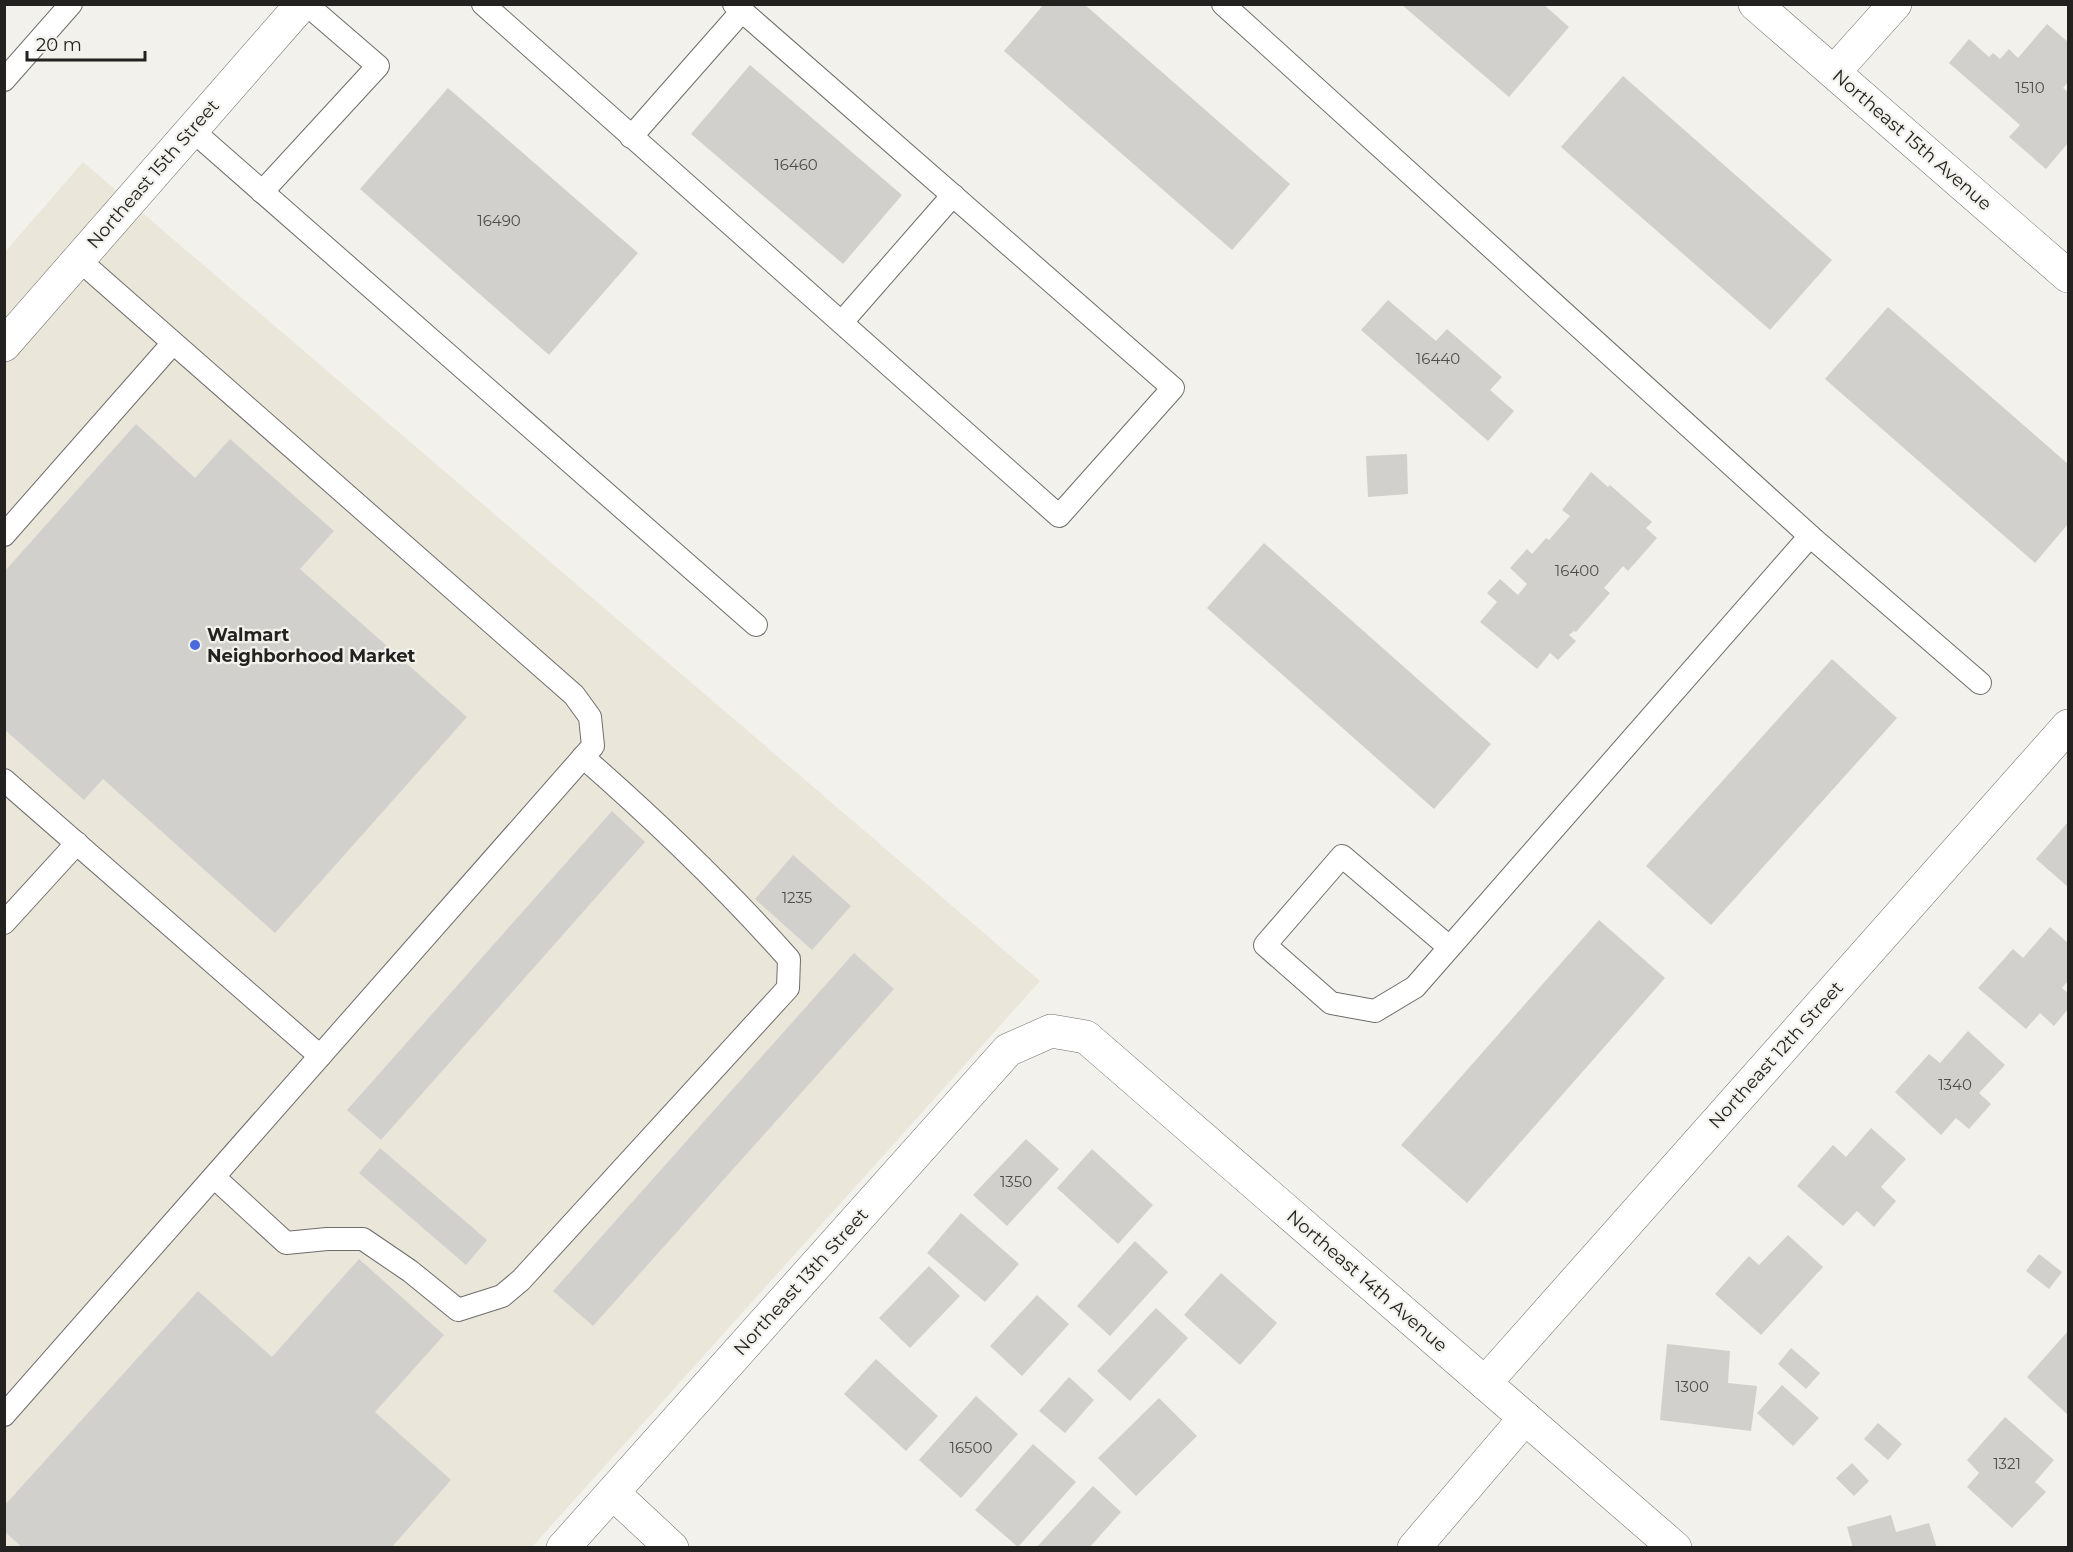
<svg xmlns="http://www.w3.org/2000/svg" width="2073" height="1552" viewBox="0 0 2073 1552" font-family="Montserrat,sans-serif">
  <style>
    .built { fill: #eae6da }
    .building { fill: #d2d0cc }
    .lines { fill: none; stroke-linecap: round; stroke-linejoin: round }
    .lane-casing { stroke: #6f6d6a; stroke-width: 24 }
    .street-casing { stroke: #6f6d6a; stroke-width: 34 }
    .secondary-casing { stroke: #6f6d6a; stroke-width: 34 }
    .lane { stroke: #fff; stroke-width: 22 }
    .street { stroke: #fff; stroke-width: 33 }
    .secondary { stroke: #fff; stroke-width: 33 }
    .poi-dot { fill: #4c6ade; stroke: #f2f1ec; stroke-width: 2 }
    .labels { text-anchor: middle; stroke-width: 4.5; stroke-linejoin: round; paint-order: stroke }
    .number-label { font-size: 15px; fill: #4f4e4c }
    .street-label { font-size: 18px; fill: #232221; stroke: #f2f1ec }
    .poi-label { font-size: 18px; font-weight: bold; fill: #232221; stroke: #f2f1ec; text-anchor: start }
  </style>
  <rect width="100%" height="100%" fill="#f2f1ec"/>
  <polygon class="built" points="83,162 1040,981 532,1547 5,1548 5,252"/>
  <g class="building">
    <polygon points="1044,4 1084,4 1290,184 1232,250 1004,51"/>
    <polygon points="1401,4 1543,4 1569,27 1509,97"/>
    <polygon points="2047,24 2068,42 2068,82 2063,88 2068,92 2068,143 2046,169 2009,137 2020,125 1949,63 1969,39 1989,57 1993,53 2000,59 2009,49 2018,58"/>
    <polygon points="750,65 902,195 843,264 691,134"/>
    <polygon points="1623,76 1832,260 1770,330 1561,147"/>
    <polygon points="448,88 638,253 549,355 360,189"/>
    <polygon points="1388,300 1436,341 1447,329 1502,377 1490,390 1514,411 1488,441 1361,330"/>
    <polygon points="1888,307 2068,464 2068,524 2035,563 1825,379"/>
    <polygon points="136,424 195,478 230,439 334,531 300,569 467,717 275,933 103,779 84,800 4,729 4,572"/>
    <polygon points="1407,454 1408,494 1368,497 1366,456"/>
    <polygon points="1591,472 1608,487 1610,485 1652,522 1646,528 1657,538 1628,571 1623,566 1604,588 1610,593 1576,632 1574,631 1569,635 1576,641 1558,660 1550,653 1537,669 1480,622 1497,602 1487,593 1500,579 1518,595 1527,584 1510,568 1527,549 1532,554 1546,538 1549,540 1570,516 1562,510"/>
    <polygon points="1264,543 1491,744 1434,809 1207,608"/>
    <polygon points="1832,659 1897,718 1711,925 1646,866"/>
    <polygon points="612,811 645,842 381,1140 347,1110"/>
    <polygon points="2068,822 2068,887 2036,859"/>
    <polygon points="793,855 851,906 812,950 755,899"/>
    <polygon points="1599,920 1665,978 1467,1203 1401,1145"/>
    <polygon points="2050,927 2068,943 2068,981 2062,988 2068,993 2068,1009 2054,1026 2040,1013 2026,1029 1978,988 2013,949 2023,958"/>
    <polygon points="854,953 894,989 593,1326 553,1291"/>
    <polygon points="1968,1031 2005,1065 1979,1093 1991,1104 1969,1129 1956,1118 1941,1135 1895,1092 1929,1054 1940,1063"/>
    <polygon points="1871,1128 1906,1159 1881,1187 1896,1201 1874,1227 1857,1211 1843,1226 1797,1186 1833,1145 1846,1157"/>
    <polygon points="1026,1139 1059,1169 1007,1226 973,1195"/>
    <polygon points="380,1148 487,1240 466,1265 359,1173"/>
    <polygon points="1092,1149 1153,1205 1118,1244 1057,1188"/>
    <polygon points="961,1213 1019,1264 985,1302 927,1253"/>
    <polygon points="1788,1235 1823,1267 1761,1335 1715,1294 1749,1256 1759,1265"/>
    <polygon points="1135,1241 1168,1272 1110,1336 1077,1306"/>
    <polygon points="2039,1254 2062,1272 2049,1289 2026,1271"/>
    <polygon points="359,1259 444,1335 375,1412 451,1480 391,1548 23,1548 4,1531 4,1506 198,1291 272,1357"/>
    <polygon points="929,1266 960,1296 910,1348 879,1318"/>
    <polygon points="1221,1273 1277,1323 1240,1365 1184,1315"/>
    <polygon points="1037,1295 1069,1324 1022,1376 990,1346"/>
    <polygon points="1156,1308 1188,1338 1130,1401 1097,1371"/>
    <polygon points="2068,1331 2068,1415 2027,1377"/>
    <polygon points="1667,1344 1730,1351 1728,1383 1757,1386 1751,1431 1660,1420"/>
    <polygon points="1791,1348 1820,1373 1806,1389 1778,1364"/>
    <polygon points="876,1359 938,1416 906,1451 844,1394"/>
    <polygon points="1069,1377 1094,1400 1065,1433 1039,1411"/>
    <polygon points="1782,1385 1819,1418 1793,1446 1757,1413"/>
    <polygon points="976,1396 1018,1434 961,1498 919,1460"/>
    <polygon points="1159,1398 1197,1436 1136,1496 1098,1458"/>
    <polygon points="2005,1417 2054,1460 2035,1482 2046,1492 2012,1528 1967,1487 1979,1473 1967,1460"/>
    <polygon points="1878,1423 1902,1444 1888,1460 1864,1439"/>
    <polygon points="1033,1444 1076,1482 1018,1547 975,1510"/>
    <polygon points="1852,1463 1869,1481 1854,1496 1836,1478"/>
    <polygon points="1093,1486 1121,1512 1089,1548 1036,1548"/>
    <polygon points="1891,1515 1896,1532 1929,1523 1937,1548 1853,1548 1847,1527"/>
  </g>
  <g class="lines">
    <g class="lane-casing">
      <g id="lane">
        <polyline points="483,4 1059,516 1173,388 734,4"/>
        <polyline points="1223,4 1810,536 1980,683"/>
        <polyline points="4,80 71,4"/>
        <polyline points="192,130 756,625"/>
        <polyline points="631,137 742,11"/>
        <polyline points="262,192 378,66 306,4"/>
        <polyline points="842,322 953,195"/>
        <polyline points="4,535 173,343"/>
        <polyline points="4,780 320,1056"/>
        <polyline points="4,923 77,843"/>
        <polyline points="1449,947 1342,856 1265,945 1331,1003 1375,1011 1415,987 1810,536"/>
        <path d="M 214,1177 L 286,1243 L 327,1239 L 363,1239 L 410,1271 L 458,1310 L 502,1296 L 521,1280 L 788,988 L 789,959 C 725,887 655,820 583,757"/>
        <polyline points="4,1415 593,746 590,717 574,695 78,259"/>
      </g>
    </g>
    <g class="street-casing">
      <g id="street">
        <polyline points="1755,4 2068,276"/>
        <polyline points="1834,72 1895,4"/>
        <polyline points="1485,1383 2068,726"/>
        <polyline points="613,1493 672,1548"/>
        <polyline points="563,1548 1008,1050 1051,1031 1086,1037 1675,1548"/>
        <polyline points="1414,1548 1525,1418"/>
      </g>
    </g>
    <g class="secondary-casing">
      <polyline id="secondary" points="4,345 302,4"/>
    </g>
    <use href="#lane" class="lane"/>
    <use href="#street" class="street"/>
    <use href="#secondary" class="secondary"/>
  </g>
  <circle class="poi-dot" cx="195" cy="645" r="6"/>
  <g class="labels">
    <g class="number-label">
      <text x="2030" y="93">1510</text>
      <text x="796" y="170">16460</text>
      <text x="499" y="226">16490</text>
      <text x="1438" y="364">16440</text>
      <text x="1577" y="576">16400</text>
      <text x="797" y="903">1235</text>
      <text x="1955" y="1090">1340</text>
      <text x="1016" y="1187">1350</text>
      <text x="1692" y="1392">1300</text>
      <text x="971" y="1453">16500</text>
      <text x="2007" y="1469">1321</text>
    </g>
    <g class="street-label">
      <text transform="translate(1912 140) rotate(41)" y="6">Northeast 15th Avenue</text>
      <text transform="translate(153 174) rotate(-49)" y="6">Northeast 15th Street</text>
      <text transform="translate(1776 1055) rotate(-48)" y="6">Northeast 12th Street</text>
      <text transform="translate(1367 1281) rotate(41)" y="6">Northeast 14th Avenue</text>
      <text transform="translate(801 1282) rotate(-48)" y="6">Northeast 13th Street</text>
    </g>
    <g class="poi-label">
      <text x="207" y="641">Walmart<tspan x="207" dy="21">Neighborhood Market</tspan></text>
    </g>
  </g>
  <rect width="2073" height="1552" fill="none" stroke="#232221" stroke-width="12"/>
  <path d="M27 51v9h118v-9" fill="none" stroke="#232221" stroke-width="3"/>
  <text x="36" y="51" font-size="18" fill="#232221" stroke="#f2f1ec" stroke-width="4.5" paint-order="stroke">20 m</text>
</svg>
